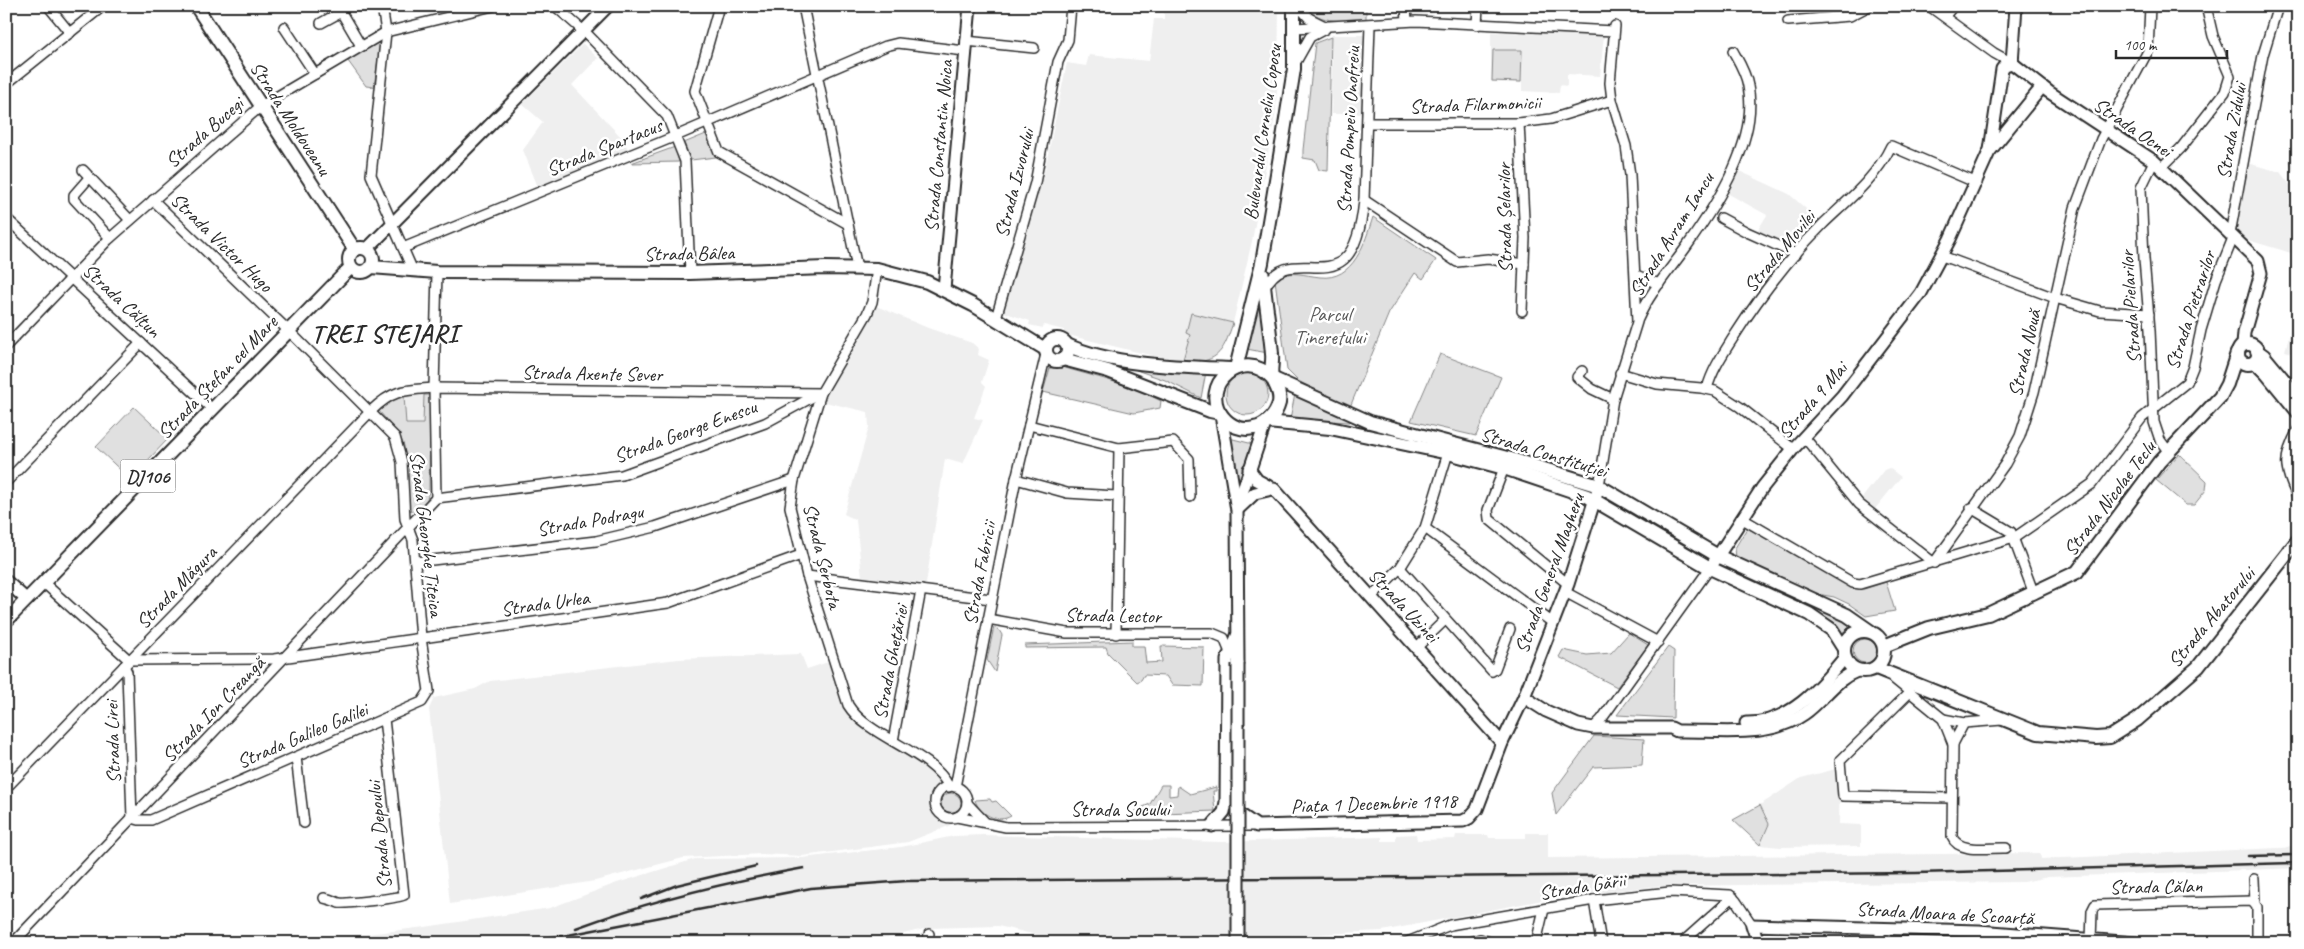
<svg xmlns="http://www.w3.org/2000/svg" width="2304" height="949" viewBox="0 0 2304 949" font-family="Caveat,sans-serif">
  <style>
    .built { fill: #efefef }
    .green { fill: #e0e0e0; stroke: #868686 }
    .lines { fill: none; stroke-linecap: round; stroke-linejoin: round }
    .street-casing { stroke: #2b2b2b; stroke-width: 12 }
    .secondary-casing { stroke: #2b2b2b; stroke-width: 15 }
    .primary-casing { stroke: #2b2b2b; stroke-width: 16 }
    .street { stroke: #fff; stroke-width: 9 }
    .secondary { stroke: #fff; stroke-width: 11 }
    .primary { stroke: #fff; stroke-width: 12 }
    .rail { stroke: #2b2b2b; stroke-width: 2.5 }
    .secondary-bridge-casing { stroke: #2b2b2b; stroke-width: 15; stroke-linecap: butt }
    .secondary-bridge { stroke: #fff; stroke-width: 11 }
    .labels { text-anchor: middle; stroke-width: 5; stroke-linejoin: round; paint-order: stroke }
    .shield { fill: #fff; stroke: #6b6b6b; stroke-width: 1 }
    .shield-label { font-size: 19px; font-weight: bold; fill: #2b2b2b }
    .street-label { font-size: 20px; fill: #2b2b2b; stroke: #fff }
    .park-label { font-size: 20px; fill: #585858; stroke: #fff }
    .district-label { font-size: 25px; font-weight: bold; letter-spacing: 1px; fill: #2b2b2b; stroke: #fff }
  </style>
  <rect width="100%" height="100%" fill="#fff"/>
  <filter id="ink" filterUnits="userSpaceOnUse"><feTurbulence type="fractalNoise" baseFrequency=".02" numOctaves="2"/><feDisplacementMap in="SourceGraphic" scale="10" xChannelSelector="R" yChannelSelector="G"/><feConvolveMatrix kernelMatrix="1 2 1 2 8 2 1 2 1" color-interpolation-filters="sRGB"/></filter>
  <g filter="url(#ink)">
    <g class="built">
      <polygon points="1164,6 1279,6 1278,78 1275,115 1252,241 1233,323 1191,313 1186,333 1190,334 1182,363 1064,334 1064,330 1044,325 1043,328 1029,325 1030,321 1003,312 1045,169 1067,63 1086,66 1089,55 1149,61 1154,19 1164,19"/>
      <polygon points="1491,32 1604,34 1600,76 1567,74 1567,86 1560,85 1559,93 1522,91 1522,83 1491,82"/>
      <polygon points="1332,35 1366,35 1364,114 1331,114"/>
      <polygon points="583,44 598,58 572,85 623,139 628,149 538,187 523,150 543,122 522,104"/>
      <polygon points="2298,119 2298,179 2289,162"/>
      <polygon points="2247,163 2280,172 2291,186 2289,204 2298,208 2298,255 2234,236"/>
      <polygon points="1737,170 1789,194 1821,222 1796,252 1756,233 1767,215 1725,192"/>
      <polygon points="2298,302 2298,355 2285,351"/>
      <polygon points="876,306 928,328 972,343 979,349 978,355 989,360 982,382 986,386 974,418 983,420 963,464 945,459 926,584 862,577 856,520 844,514 869,427 868,412 825,402 828,389 858,341"/>
      <polygon points="424,395 424,424 406,425 404,396"/>
      <polygon points="1889,468 1901,477 1875,509 1862,498 1884,470"/>
      <polygon points="801,654 807,669 834,660 848,705 944,778 932,793 930,799 931,808 938,819 951,825 908,842 802,856 762,854 683,858 595,881 450,904 429,709 434,698 475,689 490,681 679,659"/>
      <polygon points="1840,768 1839,824 1861,825 1861,846 1780,847 1760,845 1767,817 1760,805 1801,778"/>
      <polygon points="1526,833 1548,833 1548,858 2040,853 2041,859 2298,847 2298,868 2048,877 2023,882 1658,886 1553,898 1382,931 1277,936 1072,943 998,926 928,928 866,943 294,943 425,927 550,908 617,883 695,859 802,858 901,847 954,836 984,835 1222,842 1382,837 1382,841 1396,841 1396,835 1416,834 1417,840 1455,839 1456,835 1488,835 1489,838 1526,838"/>
    </g>
    <g class="green">
      <path d="M 1306,6 L 1352,9 L 1366,6 L 1366,20 C 1345,20 1320,25 1306,6 Z"/>
      <polygon points="1331,37 1328,171 1319,170 1315,160 1303,158 1303,150 1315,43"/>
      <polygon points="377,42 380,45 374,87 366,86 348,61"/>
      <polygon points="1493,50 1522,50 1521,82 1492,81"/>
      <polygon points="706,134 716,157 691,160 684,143"/>
      <polygon points="675,147 679,162 631,163"/>
      <path d="M 1373,217 L 1436,260 L 1423,279 L 1415,273 L 1389,313 L 1350,407 L 1298,381 L 1287,370 L 1275,280 L 1277,276 C 1293,271 1303,275 1320,277 C 1354,281 1365,242 1373,217 Z"/>
      <polygon points="1260,297 1268,353 1241,348"/>
      <path d="M 1191,313 L 1233,323 C 1222,356 1217,362 1182,363 L 1190,335 L 1186,333 Z"/>
      <polygon points="1440,354 1501,377 1476,436 1411,421"/>
      <path d="M 1059,366 C 1094,377 1129,383 1161,401 L 1160,408 L 1134,413 L 1043,392 L 1050,368 Z"/>
      <polygon points="1138,367 1206,372 1201,398 1165,380 1136,370"/>
      <circle cx="1247" cy="394" r="21"/>
      <polygon points="1295,394 1350,419 1351,421 1349,422 1290,419"/>
      <polygon points="424,395 430,395 429,491 426,503 417,512 409,510 404,446 400,436 379,411 391,401 404,396 406,424 423,424"/>
      <polygon points="134,407 168,439 130,479 96,447"/>
      <polygon points="1229,438 1253,444 1239,487"/>
      <polygon points="2179,454 2207,481 2206,490 2194,505 2186,505 2156,480"/>
      <polygon points="1747,528 1856,588 1864,589 1886,582 1895,611 1866,616 1849,604 1834,597 1812,593 1736,558 1735,548"/>
      <polygon points="1737,570 1829,610 1852,625 1842,633 1834,622 1827,618 1735,574"/>
      <polygon points="994,627 999,630 1002,635 995,672 987,660"/>
      <polygon points="1629,633 1648,645 1617,687 1559,657 1563,650 1587,655 1611,653"/>
      <circle cx="1865" cy="651" r="12"/>
      <polygon points="1132,641 1132,646 1144,646 1146,663 1162,662 1161,646 1204,647 1203,686 1172,685 1166,676 1144,675 1141,680 1137,682 1108,653 1106,647 1025,648 1025,645"/>
      <polygon points="1668,647 1674,651 1673,718 1617,715"/>
      <polygon points="1594,736 1644,739 1642,765 1593,767 1556,815 1552,793"/>
      <polygon points="1161,785 1169,785 1169,796 1177,795 1178,786 1190,794 1216,787 1216,791 1213,791 1215,811 1136,814 1136,810 1150,804"/>
      <circle cx="951" cy="803" r="10"/>
      <path d="M 990,799 L 992,802 L 996,801 L 1011,816 C 998,824 979,814 975,800 Z"/>
      <polygon points="1760,805 1769,824 1760,845 1733,820"/>
    </g>
    <g class="lines">
      <g class="street-casing">
        <g id="street">
          <polyline points="48,6 70,33"/>
          <polyline points="382,6 386,32 371,175 413,271"/>
          <polyline points="555,6 588,35 667,116 685,161 690,273"/>
          <polyline points="719,6 695,91 719,152 848,224"/>
          <polyline points="803,6 857,268"/>
          <polyline points="1298,6 1309,18 1325,26"/>
          <polyline points="1406,6 1407,21"/>
          <polyline points="1929,6 1994,53 2012,63"/>
          <polyline points="1945,16 1953,6"/>
          <polyline points="1788,21 1850,16 1869,6"/>
          <polyline points="321,23 341,12 361,46"/>
          <polyline points="1477,25 1478,6"/>
          <polyline points="284,27 315,74"/>
          <polyline points="1295,28 1416,21 1614,31"/>
          <polyline points="966,41 1034,48"/>
          <polyline points="1297,60 1310,37 1325,29"/>
          <polyline points="6,84 103,6"/>
          <polyline points="1367,123 1519,123 1551,119 1612,100"/>
          <polyline points="1519,123 1525,238 1522,311"/>
          <polyline points="2154,161 2141,188 2144,259 2150,330 2154,422 2160,440 2168,451"/>
          <polyline points="2162,167 2181,148 2225,92 2230,76 2213,36 2206,6"/>
          <polyline points="83,170 130,220"/>
          <polyline points="88,179 74,195 74,199 110,238"/>
          <polyline points="1364,200 1457,262 1488,259 1524,264"/>
          <polyline points="6,218 212,409"/>
          <polyline points="1721,218 1747,232 1796,254"/>
          <polyline points="2230,234 2263,55 2278,6"/>
          <polyline points="403,248 676,136 886,46 898,43 965,51"/>
          <polyline points="1942,256 2055,298 2100,311 2149,314"/>
          <path d="M 877,269 L 872,302 L 867,314 L 821,393 L 794,480 L 790,507 L 807,576 L 848,705 C 869,739 932,751 949,787"/>
          <polyline points="1636,275 1659,284"/>
          <path d="M 1264,289 C 1293,232 1353,317 1364,200 L 1370,25"/>
          <polyline points="996,318 1035,183 1058,62 1068,40 1071,6"/>
          <path d="M 1638,319 C 1650,292 1670,270 1687,246 C 1717,204 1759,139 1748,86 C 1746,73 1739,62 1733,51"/>
          <polyline points="6,346 108,240 261,106 386,32 493,6"/>
          <polyline points="1582,371 1577,377 1592,389 1613,399"/>
          <polyline points="1620,373 1657,384 1701,388 1715,391 1740,407 1793,449"/>
          <path d="M 1707,389 C 1712,370 1723,354 1733,338 C 1759,297 1789,258 1823,224 C 1848,200 1876,178 1891,146 L 1977,183"/>
          <polyline points="1029,425 1119,448 1173,442 1189,459 1190,497"/>
          <path d="M 2298,430 C 2282,459 2284,469 2298,498"/>
          <polyline points="1805,438 1859,504 1934,563"/>
          <polyline points="1504,468 1488,510 1489,519 1568,584"/>
          <polyline points="1016,479 1067,493 1116,496"/>
          <polyline points="6,482 141,343"/>
          <polyline points="1599,486 1613,399 1637,322 1630,175 1626,146 1612,100 1610,83 1615,26"/>
          <polyline points="436,498 622,475 765,423 818,394"/>
          <polyline points="436,498 434,388 437,272"/>
          <polyline points="1971,508 2011,532 2034,594"/>
          <polyline points="1741,518 1853,583 1860,584 2014,538 2092,484 2142,418 2187,382 2193,367 2201,330 2216,280 2233,238"/>
          <polyline points="1425,528 1553,623"/>
          <polyline points="415,562 596,541 655,527 794,480"/>
          <polyline points="1934,563 2005,464 2020,436 2034,392 2075,208 2101,139 2148,51 2150,6"/>
          <polyline points="1400,568 1492,671 1495,669 1510,629"/>
          <polyline points="807,576 991,599"/>
          <polyline points="44,583 129,660 274,659 668,603 801,555"/>
          <polyline points="1565,592 1658,642"/>
          <polyline points="1371,597 1400,568 1425,528 1448,453"/>
          <polyline points="988,619 1067,633 1212,633 1224,638 1229,650"/>
          <polyline points="1116,634 1119,448"/>
          <polyline points="1417,647 1445,620"/>
          <polyline points="124,666 127,672 132,818 139,820 151,820 422,702 429,691 421,638 413,540 405,519 402,462 395,437 294,336 153,200"/>
          <path d="M 1894,679 L 1943,719 L 1953,744 L 1952,837 C 1959,854 1990,847 2006,848"/>
          <polyline points="1910,692 1840,761 1843,796 1952,798"/>
          <polyline points="1943,719 1964,723 2002,720"/>
          <polyline points="1593,728 1601,720 1710,568"/>
          <polyline points="893,741 921,590"/>
          <polyline points="1953,744 1964,723"/>
          <polyline points="296,757 304,823"/>
          <circle cx="951" cy="802" r="16"/>
          <polyline points="955,787 1016,479 1046,354"/>
          <path d="M 6,788 L 371,411 C 393,389 405,390 434,388 L 821,393"/>
          <polyline points="967,803 984,821"/>
          <polyline points="957,817 1006,827 1257,826"/>
          <polyline points="2254,879 2255,902"/>
          <path d="M 324,898 C 330,899 334,901 339,903 C 344,904 401,898 404,895 L 384,719"/>
          <polyline points="1594,900 1601,943"/>
          <polyline points="1686,939 1733,897"/>
          <polyline points="2091,941 2092,911 2095,905 2252,901 2257,907 2257,943"/>
          <polyline points="13,943 436,498"/>
          <polyline points="927,943 929,934"/>
          <polyline points="1405,943 1450,925 1594,900 1670,892 1730,895 1736,901 1752,925"/>
          <polyline points="1466,943 1480,939 1493,943"/>
          <polyline points="1536,943 1544,909"/>
          <polyline points="1880,943 1880,928"/>
          <polyline points="1990,943 1990,932"/>
        </g>
      </g>
      <g class="secondary-casing">
        <g id="secondary">
          <polyline points="2012,63 2049,92 2154,161 2258,261 2261,273 2244,333 2243,345"/>
          <polyline points="2012,63 2016,6"/>
          <polyline points="1990,150 2002,69 2005,65 2012,63"/>
          <polyline points="367,249 608,6"/>
          <polyline points="944,289 970,6"/>
          <polyline points="1221,415 1237,510 1238,664"/>
          <polyline points="1249,469 1257,480 1268,486"/>
          <polyline points="1274,489 1502,743"/>
          <polyline points="1237,508 1265,424"/>
          <polyline points="1238,509 1255,493 1268,490"/>
          <polyline points="1710,568 1762,488 1793,449 1842,396 1921,293 1950,239 1989,152 2042,87"/>
          <polyline points="6,581 27,600"/>
          <path d="M 1524,697 L 1546,711 L 1578,725 L 1593,728 L 1671,728 L 1677,731 C 1719,730 1769,739 1804,714 C 1823,701 1835,679 1857,671"/>
          <path d="M 1746,723 C 1789,724 1820,688 1845,657"/>
          <polyline points="1227,795 1241,815 1257,826 1463,821 1469,818 1477,809 1502,743 1524,697 1568,584 1599,486"/>
          <polyline points="1212,826 1224,812 1226,802 1227,660 1237,636"/>
          <polyline points="1758,943 1752,925 1979,931 2136,943"/>
        </g>
      </g>
      <g class="primary-casing">
        <g id="primary">
          <polyline points="196,6 355,250"/>
          <circle cx="361" cy="260" r="12"/>
          <polyline points="371,267 437,272 690,273 825,268 877,269 927,282 973,305 1045,349"/>
          <path d="M 1263,275 C 1265,301 1270,328 1272,354 C 1273,361 1270,371 1272,377 C 1275,386 1281,392 1279,403 C 1276,415 1266,426 1254,428 C 1242,431 1230,426 1223,417 C 1197,386 1243,346 1272,378"/>
          <circle cx="1057" cy="350" r="11"/>
          <circle cx="2248" cy="354" r="10"/>
          <path d="M 1067,345 C 1112,366 1183,367 1233,369"/>
          <polyline points="2257,351 2264,356 2298,397"/>
          <polyline points="1063,359 1108,371 1210,411 1220,413"/>
          <polyline points="2255,362 2266,373 2298,412"/>
          <polyline points="1236,368 1262,263 1283,138 1294,69 1294,6"/>
          <polyline points="1274,379 1370,422 1511,459 1599,486 1718,556 1847,615 1870,631"/>
          <polyline points="1267,422 1330,428 1448,453 1504,468 1587,496 1710,568 1809,614 1832,630 1844,649"/>
          <polyline points="6,621 351,267"/>
          <circle cx="1864" cy="651" r="20"/>
          <polyline points="1884,646 1929,628 1988,614 2077,572 2159,462 2220,397 2227,384 2237,353"/>
          <polyline points="1876,668 2038,733 2096,738 2110,737 2137,720 2198,667 2298,540"/>
        </g>
      </g>
      <use href="#street" class="street"/>
      <use href="#secondary" class="secondary"/>
      <use href="#primary" class="primary"/>
      <g class="rail">
        <polyline points="2248,856 2298,855"/>
        <polyline points="641,899 677,885 756,866"/>
        <path d="M 576,928 C 651,900 726,882 804,868"/>
        <polyline points="502,943 568,935 811,888 907,881 1916,873 2298,863"/>
      </g>
      <g class="secondary-bridge-casing">
        <polyline id="secondary-bridge" points="1238,664 1238,943"/>
      </g>
      <use href="#secondary-bridge" class="secondary-bridge"/>
    </g>
  </g>
  <g class="labels">
    <rect class="shield" x="120.5" y="459.5" width="55" height="33" rx="4"/>
    <g class="shield-label">
      <text x="148" y="483">DJ106</text>
    </g>
    <g class="street-label">
      <text transform="translate(1475 104) rotate(-2)" y="7">Strada Filarmonicii</text>
      <text transform="translate(291 118) rotate(57)" y="7">Strada Moldoveanu</text>
      <text transform="translate(2133 127) rotate(34)" y="7">Strada Ocnei</text>
      <text transform="translate(1348 130) rotate(-87)" y="7">Strada Pompeiu Onofreiu</text>
      <text transform="translate(2231 131) rotate(-80)" y="7">Strada Zidului</text>
      <text transform="translate(204 132) rotate(-41)" y="7">Strada Bucegi</text>
      <text transform="translate(1262 132) rotate(-82)" y="7">Bulevardul Corneliu Coposu</text>
      <text transform="translate(938 146) rotate(-85)" y="7">Strada Constantin Noica</text>
      <text transform="translate(604 147) rotate(-22)" y="7">Strada Spartacus</text>
      <text transform="translate(1014 183) rotate(-76)" y="7">Strada Izvorului</text>
      <text transform="translate(1504 218) rotate(-91)" y="7">Strada Șelarilor</text>
      <text transform="translate(1671 234) rotate(-58)" y="7">Strada Avram Iancu</text>
      <text transform="translate(222 242) rotate(44)" y="7">Strada Victor Hugo</text>
      <text transform="translate(1779 251) rotate(-50)" y="7">Strada Movilei</text>
      <text transform="translate(689 253) rotate(-1)" y="7">Strada Bâlea</text>
      <text transform="translate(122 300) rotate(43)" y="7">Strada Călțun</text>
      <text transform="translate(2130 307) rotate(-94)" y="7">Strada Pielarilor</text>
      <text transform="translate(2190 310) rotate(-72)" y="7">Strada Pietrarilor</text>
      <text transform="translate(2024 353) rotate(-77)" y="7">Strada Nouă</text>
      <text transform="translate(592 373) rotate(1)" y="7">Strada Axente Sever</text>
      <text transform="translate(217 377) rotate(-46)" y="7">Strada Ștefan cel Mare</text>
      <text transform="translate(1812 400) rotate(-49)" y="7">Strada 9 Mai</text>
      <text transform="translate(685 431) rotate(-20)" y="7">Strada George Enescu</text>
      <text transform="translate(1544 452) rotate(17)" y="7">Strada Constituției</text>
      <text transform="translate(2109 498) rotate(-53)" y="7">Strada Nicolae Teclu</text>
      <text transform="translate(590 520) rotate(-10)" y="7">Strada Podragu</text>
      <text transform="translate(427 534) rotate(83)" y="7">Strada Gheorghe Țițeica</text>
      <text transform="translate(823 556) rotate(76)" y="7">Strada Șerbota</text>
      <text transform="translate(979 573) rotate(-79)" y="7">Strada Fabricii</text>
      <text transform="translate(1549 573) rotate(-70)" y="7">Strada General Magheru</text>
      <text transform="translate(176 587) rotate(-46)" y="7">Strada Măgura</text>
      <text transform="translate(545 603) rotate(-8)" y="7">Strada Urlea</text>
      <text transform="translate(1404 605) rotate(47)" y="7">Strada Uzinei</text>
      <text transform="translate(1113 615) rotate(1)" y="7">Strada Lector</text>
      <text transform="translate(2211 617) rotate(-50)" y="7">Strada Abatorului</text>
      <text transform="translate(890 662) rotate(-79)" y="7">Strada Ghețăriei</text>
      <text transform="translate(213 709) rotate(-46)" y="7">Strada Ion Creangă</text>
      <text transform="translate(302 735) rotate(-23)" y="7">Strada Galileo Galilei</text>
      <text transform="translate(112 742) rotate(-92)" y="7">Strada Lirei</text>
      <text transform="translate(1374 803) rotate(-2)" y="7">Piața 1 Decembrie 1918</text>
      <text x="1120" y="816">Strada Socului</text>
      <text transform="translate(379 835) rotate(-96)" y="7">Strada Depoului</text>
      <text transform="translate(1582 886) rotate(-9)" y="7">Strada Gării</text>
      <text transform="translate(2156 886) rotate(-1)" y="7">Strada Călan</text>
      <text transform="translate(1945 913) rotate(3)" y="7">Strada Moara de Scoarță</text>
    </g>
    <g class="park-label">
      <text x="1330" y="321">Parcul<tspan x="1330" dy="23">Tineretului</tspan></text>
    </g>
    <g class="district-label">
      <text x="385" y="342">TREI STEJARI</text>
    </g>
  </g>
  <rect width="2304" height="949" fill="none" stroke="#fff" stroke-width="25"/>
  <rect x="12" y="12" width="2279" height="924" fill="none" stroke="#2b2b2b" stroke-width="2" filter="url(#ink)"/>
  <path d="M2116 50v8h111v-8" fill="none" stroke="#2b2b2b" stroke-width="2.5"/>
  <text x="2124" y="50" font-size="15" fill="#2b2b2b" stroke="#ffffff" stroke-width="4" paint-order="stroke">100 m</text>
</svg>
